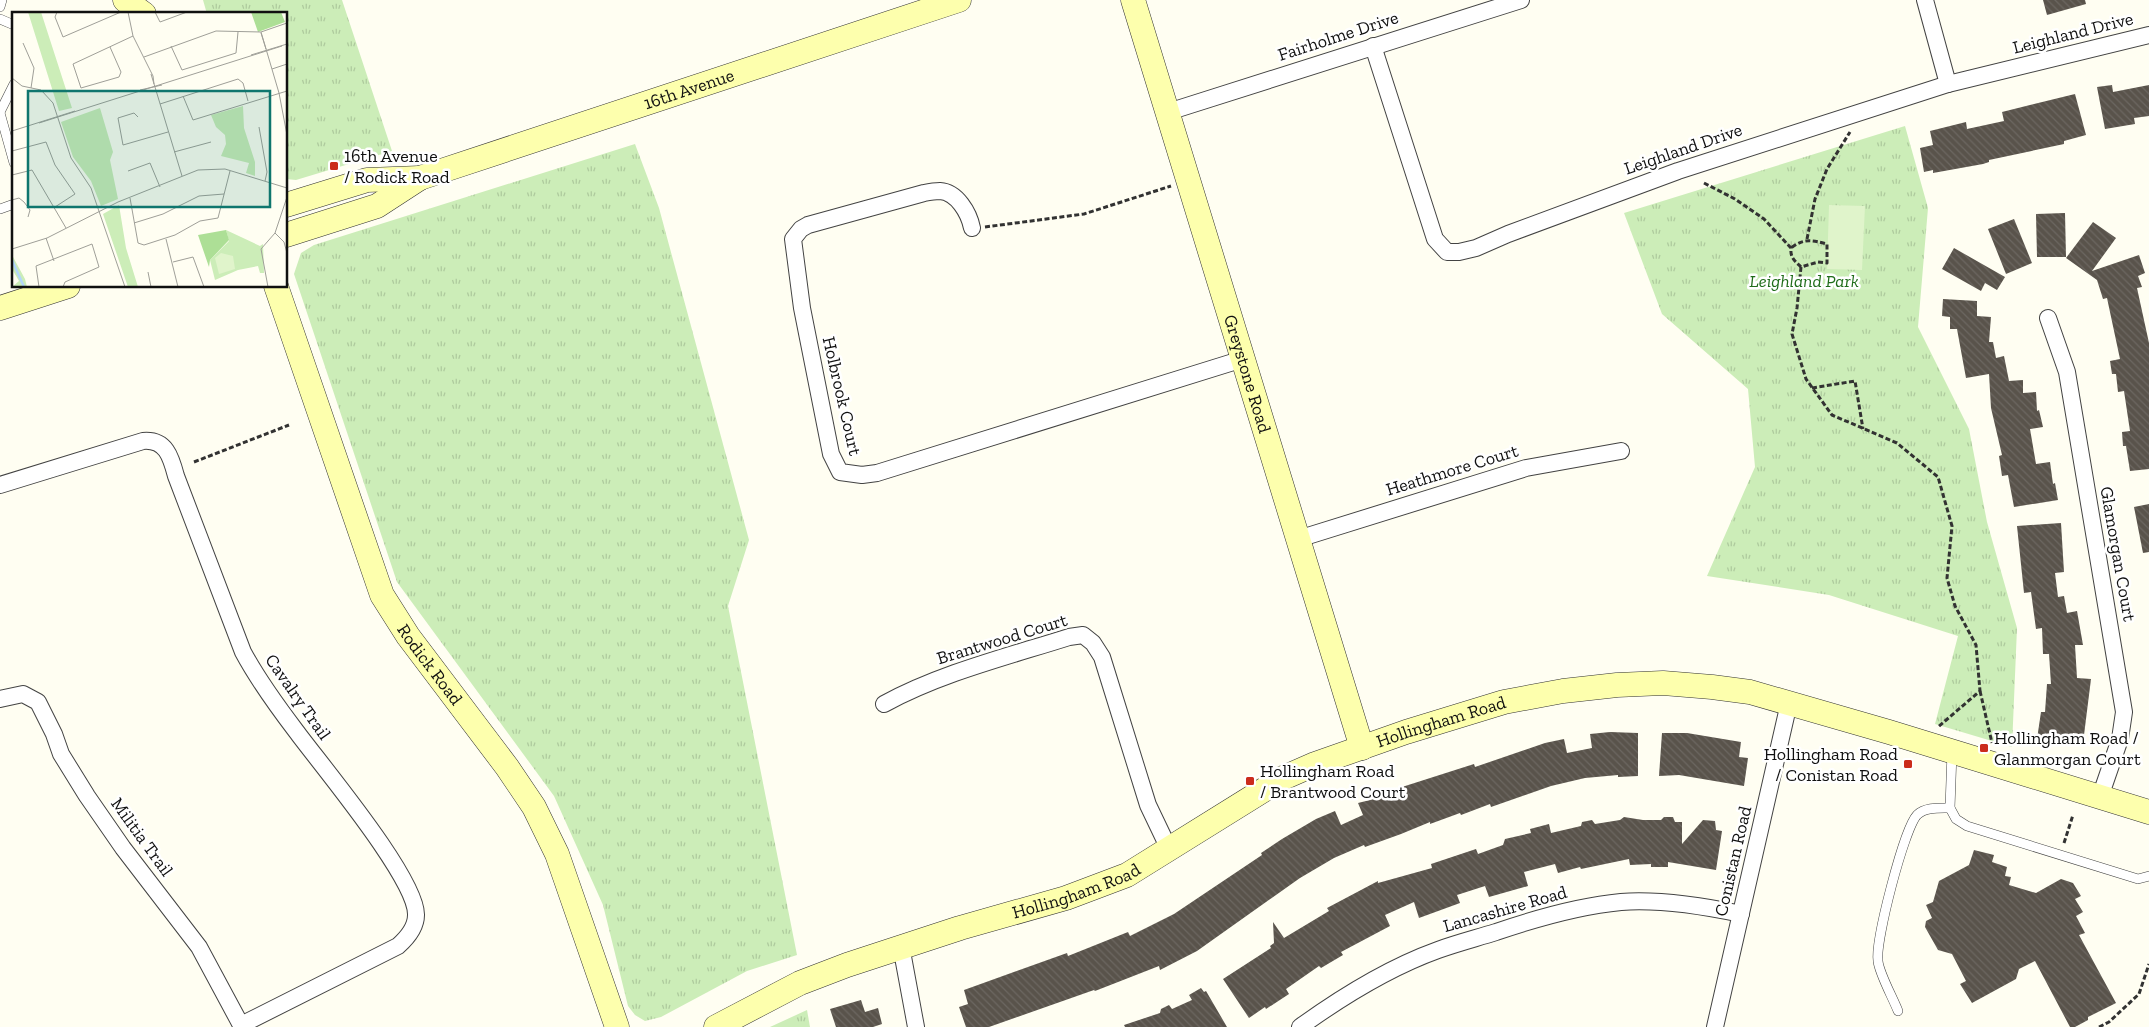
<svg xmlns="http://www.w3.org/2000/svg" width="2149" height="1027" viewBox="0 0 2149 1027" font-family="'Zilla Slab',serif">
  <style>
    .grass { fill: url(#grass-tufts) }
    .pitch { fill: #e0f4cb }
    .building { fill: url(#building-back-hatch) }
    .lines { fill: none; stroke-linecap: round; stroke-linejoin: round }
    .lane-casing { stroke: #434343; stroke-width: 10 }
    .street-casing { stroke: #434343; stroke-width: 18 }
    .secondary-casing { stroke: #323232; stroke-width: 25 }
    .path { stroke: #323232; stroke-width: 3; stroke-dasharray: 5 2.5; stroke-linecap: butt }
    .lane { stroke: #fff; stroke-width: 9 }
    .street { stroke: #fff; stroke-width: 16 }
    .secondary { stroke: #fdffad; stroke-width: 24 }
    .poi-dot { fill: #cb2c1c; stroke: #fff; stroke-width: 2 }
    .labels { text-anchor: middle; stroke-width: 5; stroke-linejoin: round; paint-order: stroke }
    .street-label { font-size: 18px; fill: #101010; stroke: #fff }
    .poi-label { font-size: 18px; fill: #101010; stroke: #fff; text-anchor: start }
    .park-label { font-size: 18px; font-style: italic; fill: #206d1a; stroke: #fff }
    .inset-river { fill: none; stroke: #b3d6fb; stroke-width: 2.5 }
    .inset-road { fill: none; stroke: #9f9f98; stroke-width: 1 }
    .view { fill: #0f766e; fill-opacity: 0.15; stroke: #0f766e; stroke-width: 2.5 }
    .inset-edge { fill: none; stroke: #101010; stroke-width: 2.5 }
  </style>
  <defs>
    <pattern id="grass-tufts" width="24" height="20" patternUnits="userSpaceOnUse" patternTransform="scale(1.25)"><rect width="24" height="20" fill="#ccedb8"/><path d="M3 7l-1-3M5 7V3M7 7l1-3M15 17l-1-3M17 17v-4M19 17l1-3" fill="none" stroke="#aeca9d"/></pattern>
    <pattern id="building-back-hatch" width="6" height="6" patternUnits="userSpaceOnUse" patternTransform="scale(1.25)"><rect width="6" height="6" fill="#59534b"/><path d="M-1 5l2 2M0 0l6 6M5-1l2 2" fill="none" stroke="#6c6761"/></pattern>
  </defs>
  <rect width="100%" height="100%" fill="#fffef2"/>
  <g class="grass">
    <polygon points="203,0 342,0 392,151 296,180 286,179 286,14 207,14"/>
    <polygon points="1905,126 1928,208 1918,327 1969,429 1987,522 2017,628 2012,747 1935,724 1958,636 1829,595 1707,576 1755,467 1748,389 1662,314 1624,213"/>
    <polygon points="635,144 659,208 749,540 728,606 797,955 747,971 661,1017 645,1021 635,1015 628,1006 603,905 554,796 397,582 294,274 301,253 314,245"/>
    <polygon points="807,1010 810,1027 770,1027"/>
  </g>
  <polygon class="pitch" points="1829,205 1865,206 1862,270 1827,269"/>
  <g class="building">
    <polygon points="2043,0 2085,0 2086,4 2047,15"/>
    <polygon points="2112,85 2113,92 2149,85 2149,116 2134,118 2135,124 2105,129 2097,87"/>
    <polygon points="2075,94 2086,135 2064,141 2064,144 1989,160 1989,162 1983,164 1933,173 1933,170 1924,172 1920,148 1933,145 1930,131 1966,122 1967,129 2004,121 2002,112"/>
    <polygon points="2065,213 2066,257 2037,257 2036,214"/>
    <polygon points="2014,219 2032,263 2006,274 1988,229"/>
    <polygon points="2093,222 2116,238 2092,271 2139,255 2145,273 2138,276 2142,287 2137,288 2149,343 2149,469 2130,471 2126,446 2123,446 2122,432 2130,431 2124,391 2118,392 2116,374 2112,374 2110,361 2120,359 2107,298 2103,299 2097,280 2066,258"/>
    <polygon points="1954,248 2005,277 1997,290 1985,283 1981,291 1942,269"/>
    <polygon points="1943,299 1977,301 1977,316 1991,317 1989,342 1993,342 1996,358 2004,356 2009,381 2023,380 2023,393 2036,392 2037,411 2039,410 2043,427 2030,429 2036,464 2050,462 2053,484 2055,483 2058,500 2014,507 2008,475 2002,476 1999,456 2002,455 1991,408 1989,374 1966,378 1957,329 1950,329 1950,317 1942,316"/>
    <polygon points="2149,504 2149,552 2143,553 2134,507"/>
    <polygon points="2061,523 2064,572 2055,573 2058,597 2064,596 2067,613 2077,611 2083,645 2075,645 2077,678 2091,679 2084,735 2073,733 2072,743 2037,739 2041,712 2045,712 2047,684 2051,684 2049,654 2043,654 2042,628 2036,629 2031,592 2024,593 2017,526"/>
    <polygon points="1610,732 1638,733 1638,776 1618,777 1618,775 1585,778 1551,786 1491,807 1490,804 1461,815 1460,813 1430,824 1430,822 1401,834 1365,847 1364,845 1334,858 1300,878 1197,951 1160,970 1159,966 1095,991 1094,990 989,1027 966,1027 959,1007 968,1004 964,990 1067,953 1068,956 1128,932 1130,936 1174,914 1262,855 1261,853 1282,839 1316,819 1335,811 1341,825 1363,815 1358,803 1378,798 1402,787 1474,764 1475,767 1545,743 1564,739 1567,753 1592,748 1590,734"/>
    <polygon points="1662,733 1687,733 1741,742 1739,757 1748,758 1744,786 1679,775 1659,776"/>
    <polygon points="1624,817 1643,820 1661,820 1664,817 1673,817 1675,822 1682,822 1682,844 1703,820 1715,821 1716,830 1722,831 1716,870 1668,862 1668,867 1651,867 1651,864 1630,865 1629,859 1581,869 1580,867 1558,873 1555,864 1524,872 1528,886 1489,897 1485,886 1457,895 1460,903 1419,918 1414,902 1385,915 1390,926 1341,952 1343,955 1321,968 1319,966 1286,989 1289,994 1266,1009 1265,1007 1249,1018 1223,979 1271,948 1270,946 1274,943 1273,922 1284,938 1329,911 1327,908 1378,881 1378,883 1432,868 1431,864 1476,849 1478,854 1503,845 1505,839 1531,833 1530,829 1549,824 1551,833 1581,826 1582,822 1592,820 1595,824 1620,820"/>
    <polygon points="1974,850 1994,855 1992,862 2007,867 2005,876 2011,877 2009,885 2036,893 2061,879 2073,883 2081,896 2075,899 2083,912 2076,916 2085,933 2079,935 2116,1003 2088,1017 2088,1020 2075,1027 2070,1027 2035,961 2019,969 2016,979 1972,1003 1960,984 1966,981 1952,954 1938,950 1925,927 1926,921 1932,918 1926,905 1933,902 1939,881 1969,865"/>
    <polygon points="1201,988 1204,992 1206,991 1227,1027 1125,1027 1124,1025 1160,1013 1161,1009 1169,1005 1172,1009 1192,1000 1189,995"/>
    <polygon points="861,1000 865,1012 878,1008 882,1024 873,1027 836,1027 830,1009"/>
  </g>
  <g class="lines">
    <g class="lane-casing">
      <g id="lane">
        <polyline points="0,7 2,0"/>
        <polyline points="0,19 14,25"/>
        <polyline points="0,112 14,84"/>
        <polyline points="0,113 14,163"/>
        <polyline points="0,209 14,204"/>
        <polyline points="1952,752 1950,808 1956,819 1967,826 2138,879 2149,876"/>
        <path d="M 1898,1011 C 1893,998 1879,973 1878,961 C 1875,941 1904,829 1917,815 C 1925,807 1939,808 1950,808"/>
      </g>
    </g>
    <g class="street-casing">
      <g id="street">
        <polyline points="1925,0 1948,84"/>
        <polyline points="1373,46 1435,239 1447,252 1459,252 1476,248 1508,234 1678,171 1948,84 2149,35"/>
        <polyline points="1168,112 1521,0"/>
        <path d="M 972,228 C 969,213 957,192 940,191 C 935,191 929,192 924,193 L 808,225 L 801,229 L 793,239 L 802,308 L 831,454 L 840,472 L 862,475 L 877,473 L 1243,359"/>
        <polyline points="2048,318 2067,372 2124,712 2120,739 2100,797"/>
        <path d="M 0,485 L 143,441 C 166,439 171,457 176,476 L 243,652 C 258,680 277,706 296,731 C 321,765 417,879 416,915 C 416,928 407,938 398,946 L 241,1025"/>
        <polyline points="1298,539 1526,468 1621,451"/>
        <polyline points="0,699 23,694 38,702 54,734 61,754 87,796 123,848 199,947 242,1027"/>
        <path d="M 884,704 C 941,673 1006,657 1069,637 L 1083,635 L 1093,643 L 1102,657 L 1148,805 L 1169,849"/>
        <polyline points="901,946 916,1027"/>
        <path d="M 1300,1027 C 1343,996 1388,968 1438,950 C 1457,943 1477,938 1496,932 C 1537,918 1578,906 1621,902 C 1661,899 1703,906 1741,914"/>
        <polyline points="1715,1027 1789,703"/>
      </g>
    </g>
    <g class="secondary-casing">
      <g id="secondary">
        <polyline points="125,0 144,14"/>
        <path id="s1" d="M 1133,0 L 1362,748"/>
        <polyline points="286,205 367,180 420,178"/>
        <path id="s2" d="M 286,235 L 377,206 L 420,178 L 959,0"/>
        <path id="s3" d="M 276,286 L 382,595 L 408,636 L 507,767 L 534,807 L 557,854 L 617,1027"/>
        <polyline points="0,308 68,286"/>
        <path id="s4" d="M 716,1027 L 800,983 L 847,965 L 960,928 L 1066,898 L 1127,875 L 1283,778 L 1315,764 L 1406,732 L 1504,702 L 1563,691 L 1617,685 L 1663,683 L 1712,687 L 1750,692 L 1889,732 L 2149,812"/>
      </g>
    </g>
    <g class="path">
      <path d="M 1704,183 L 1735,199 L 1764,219 L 1791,248 C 1790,258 1795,261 1801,267 L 1818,262 L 1827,263 L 1827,244 C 1812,240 1804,238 1791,248"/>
      <polyline points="985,227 1084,214 1171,186"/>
      <polyline points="1807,239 1815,199 1827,169 1850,132"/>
      <polyline points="1801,267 1797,308 1792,334 1806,379 1832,415 1897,443 1938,477 1952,526 1947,578 1955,606 1976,645 1980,691 1938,727"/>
      <polyline points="1812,388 1855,381 1863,429"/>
      <polyline points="194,462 289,425"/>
      <polyline points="1980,691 1992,743"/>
      <polyline points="2064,843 2073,815"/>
      <polyline points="2099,1027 2109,1022 2139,994 2149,964"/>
    </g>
    <use href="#lane" class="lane"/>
    <use href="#street" class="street"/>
    <use href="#secondary" class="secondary"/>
  </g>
  <g class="poi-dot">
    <rect x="329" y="161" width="10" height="10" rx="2.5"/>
    <rect x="1979" y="743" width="10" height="10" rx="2.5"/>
    <rect x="1903" y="759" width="10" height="10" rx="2.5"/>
    <rect x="1245" y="776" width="10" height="10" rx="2.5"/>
  </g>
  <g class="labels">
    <g class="street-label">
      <text transform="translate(2073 33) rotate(-14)" y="6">Leighland Drive</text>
      <text transform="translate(1338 36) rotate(-18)" y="6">Fairholme Drive</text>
      <text dy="6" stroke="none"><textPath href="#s2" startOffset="430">16th Avenue</textPath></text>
      <text transform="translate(1683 149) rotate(-19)" y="6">Leighland Drive</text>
      <text dy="6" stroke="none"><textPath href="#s1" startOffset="391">Greystone Road</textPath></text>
      <text transform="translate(842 396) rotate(77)" y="6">Holbrook Court</text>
      <text transform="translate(1452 470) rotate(-17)" y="6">Heathmore Court</text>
      <text transform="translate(2118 554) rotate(80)" y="6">Glamorgan Court</text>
      <text transform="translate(1002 639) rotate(-17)" y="6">Brantwood Court</text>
      <text dy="6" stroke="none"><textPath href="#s3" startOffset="411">Rodick Road</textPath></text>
      <text transform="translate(298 697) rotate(55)" y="6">Cavalry Trail</text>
      <text dy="6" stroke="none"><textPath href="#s4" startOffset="791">Hollingham Road</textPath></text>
      <text transform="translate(142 837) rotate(54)" y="6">Militia Trail</text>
      <text transform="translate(1733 861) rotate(-77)" y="6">Conistan Road</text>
      <text dy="6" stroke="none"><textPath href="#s4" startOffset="386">Hollingham Road</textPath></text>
      <text transform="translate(1505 909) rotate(-16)" y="6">Lancashire Road</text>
    </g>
    <g class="poi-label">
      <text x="344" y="162">16th Avenue<tspan x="344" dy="21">/ Rodick Road</tspan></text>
      <text x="1994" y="744">Hollingham Road /<tspan x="1994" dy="21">Glanmorgan Court</tspan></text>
      <text x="1898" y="760" text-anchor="end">Hollingham Road<tspan x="1898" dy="21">/ Conistan Road</tspan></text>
      <text x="1260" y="777">Hollingham Road<tspan x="1260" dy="21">/ Brantwood Court</tspan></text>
    </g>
    <g class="park-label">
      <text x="1804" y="287">Leighland Park</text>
    </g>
  </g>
  <g transform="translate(12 12)">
    <rect width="275" height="275" fill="#fffef2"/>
    <path d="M 16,0 L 29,0 L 60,96 L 47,99 ZM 231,94 L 232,116 L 243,150 L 243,164 L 234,161 L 237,151 L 209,144 L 214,132 L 213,123 L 204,115 L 199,103 ZM 88,96 L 101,140 L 98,148 L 106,187 L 89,194 L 79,169 L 61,145 L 49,110 ZM 107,193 L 114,236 L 126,275 L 116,275 L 91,202 ZM 214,218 L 248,234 L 251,232 L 252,261 L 248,261 L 246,254 L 226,258 L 203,268 L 198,248 L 217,229 ZM 0,243 L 13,267 L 15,275 L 0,275 L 7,269 L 0,257 Z" fill="#ccedb8"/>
    <path d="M 239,0 L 269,0 L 273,10 L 246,20 ZM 214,218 L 217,228 L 198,248 L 197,255 L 186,223 Z" fill="#addf96"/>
    <path d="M 209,241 L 221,244 L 223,257 L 207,262 L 203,246 Z" fill="#e0f4cb"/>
    <path class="inset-river" d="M 0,248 L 12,275"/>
    <path class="inset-road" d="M 45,0 L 43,5 L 51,25 L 109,0M 116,0 L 121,24 L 141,64 L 142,72M 143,0 L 148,10 L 175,0M 249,20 L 267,81 L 275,123M 249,21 L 254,37M 11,31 L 22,56 L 19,76M 159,34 L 170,58 L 224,41 L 226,20M 98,35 L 109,60 L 107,65 L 69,76 L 61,52 L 121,24M 239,43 L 275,32M 132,45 L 204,19 L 249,20 L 275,11M 260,57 L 275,52M 139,62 L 170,164M 0,66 L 10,74 L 29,78 L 41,91 L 59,146 L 79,176 L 113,275M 128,78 L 150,73M 171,84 L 181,108 L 275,79M 148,92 L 226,67 L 231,71 L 236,89M 126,105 L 122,101 L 106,106 L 111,133 L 156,120M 27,111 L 270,34M 247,115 L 255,160 L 253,169M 0,119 L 63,99M 0,139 L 34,130 L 43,153 L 63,182 L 43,195M 162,140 L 199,130M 116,159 L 138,151 L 148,175M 0,163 L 20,158 L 54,216M 118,186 L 126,231 L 132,233 L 163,223 L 188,209 L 206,206 L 218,159M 0,188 L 7,186 L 12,190 L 18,198 L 16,205M 122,211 L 151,202 L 187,184 L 212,182M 263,221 L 272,230 L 275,241M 34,226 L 42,249M 154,227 L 166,275M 0,237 L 35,226 L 106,190 L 186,158 L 213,157 L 275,176M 161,250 L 181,245 L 192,275M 136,260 L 139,275M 27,275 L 24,254 L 80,232 L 87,255 L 53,270 L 51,275M 256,275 L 249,237 L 263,221 L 275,185"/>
    <path class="view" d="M 16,79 L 258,79 L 258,195 L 16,195 Z"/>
    <rect width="275" height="275" class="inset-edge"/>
  </g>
</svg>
